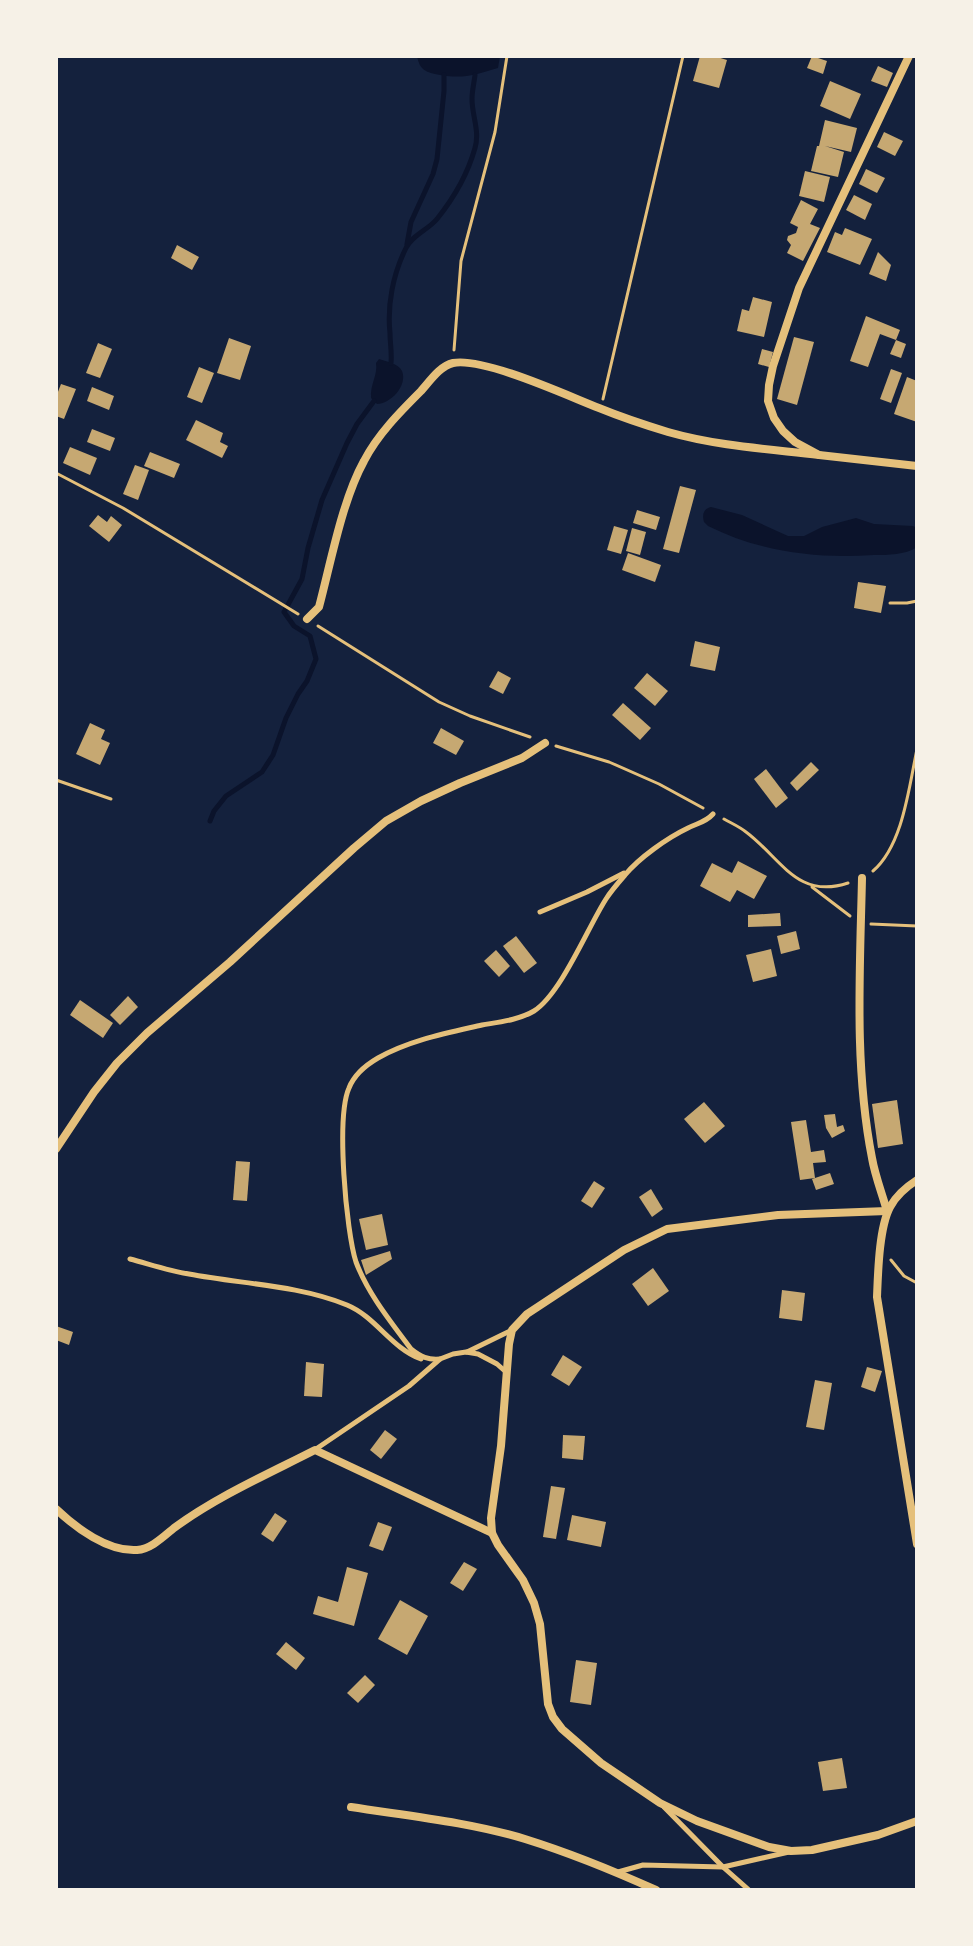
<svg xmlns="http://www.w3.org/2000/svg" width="973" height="1946" viewBox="0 0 973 1946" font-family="'Sofia Sans Condensed',sans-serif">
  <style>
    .water { fill: #0b132b }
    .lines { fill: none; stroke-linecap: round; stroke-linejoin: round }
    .stream { stroke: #0b132b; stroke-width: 5 }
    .building { fill: #c6a872 }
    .path { stroke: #e5c07b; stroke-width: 3 }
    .service { stroke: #e5c07b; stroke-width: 5 }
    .minor { stroke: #e5c07b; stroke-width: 8 }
  </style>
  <rect width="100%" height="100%" fill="#14213d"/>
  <g class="water">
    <path d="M 417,56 L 500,56 L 498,68 C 474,75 464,79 440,75 C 426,72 420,71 417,56 Z"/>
    <path d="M 379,359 C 387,362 398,363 402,371 C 408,386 390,404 377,404 L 371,398 C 370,384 378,375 376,363 Z"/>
    <path d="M 711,507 L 742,515 L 788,536 L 804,536 L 822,527 L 856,518 L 874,524 L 913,526 L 917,528 L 917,547 C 905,555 888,555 874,555 C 817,559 760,552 708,526 L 704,522 C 702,515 703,509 711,507 Z"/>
  </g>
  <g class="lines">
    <g class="stream">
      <polyline points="407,244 411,222 433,174 437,159 444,91 444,75"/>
      <path d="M 391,363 C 392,352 390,343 390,333 C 387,305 393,274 406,248 C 412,235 428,230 437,219 C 453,199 468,173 475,148 C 480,131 472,116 472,99 C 472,91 474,83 475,75"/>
      <polyline points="210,821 214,811 226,796 262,772 273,755 286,718 298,694 307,681 316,659 310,636 294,626 284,612 302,579 308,548 322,500 347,443 357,424 374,401"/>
    </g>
  </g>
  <g class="building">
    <polygon points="700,56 714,56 727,60 719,88 693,81"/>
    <polygon points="812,56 827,61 823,74 807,68"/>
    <polygon points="878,66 893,73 887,87 871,81"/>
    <polygon points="830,81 861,94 850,119 820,106"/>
    <polygon points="825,120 857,128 851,152 825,146 844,152 838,177 811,171 817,146 819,146"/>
    <polygon points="884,132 903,141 895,156 877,147"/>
    <polygon points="866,169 885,178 877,193 859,184"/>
    <polygon points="805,171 830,177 824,202 799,196"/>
    <polygon points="854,195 872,204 865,220 846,210"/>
    <polygon points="801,200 818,209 810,224 820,228 803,261 787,253 791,245 787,240 788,236 796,233 798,227 790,223"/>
    <polygon points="845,228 872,239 860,265 827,252 835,232 842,235"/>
    <polygon points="177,245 199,257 192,270 171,258"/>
    <polygon points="878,252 891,265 886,281 869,274"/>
    <polygon points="753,297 772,302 764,337 737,331 742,309 749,311"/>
    <polygon points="866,316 900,330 896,340 880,334 868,367 850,361"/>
    <polygon points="794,337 814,342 797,405 777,399"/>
    <polygon points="229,338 251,346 240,380 217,373"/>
    <polygon points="896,340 906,344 901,358 890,354"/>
    <polygon points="98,343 112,349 100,378 86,373"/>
    <polygon points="762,349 773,352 769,367 758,364"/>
    <polygon points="199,367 214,373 202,403 187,397"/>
    <polygon points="891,369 902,373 891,403 880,399"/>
    <polygon points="907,377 917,381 917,422 894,414"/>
    <polygon points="61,384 76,389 64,419 56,416 56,397"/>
    <polygon points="92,387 114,396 109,410 87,401"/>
    <polygon points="196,420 223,433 220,442 228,446 222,458 186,440"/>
    <polygon points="92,429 115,438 110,451 87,442"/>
    <polygon points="70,447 97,458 90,475 63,463"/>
    <polygon points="150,452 180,464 174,478 144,466"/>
    <polygon points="135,465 149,470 138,500 123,494"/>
    <polygon points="680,486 696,490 679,553 663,549"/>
    <polygon points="637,510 660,517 656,530 633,523"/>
    <polygon points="98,515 107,522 111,516 122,525 109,542 89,526"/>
    <polygon points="614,526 628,530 621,554 607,550"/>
    <polygon points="632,528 646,532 640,555 626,551"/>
    <polygon points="628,553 661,565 655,582 622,570"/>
    <polygon points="858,582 886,586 881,613 854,608"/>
    <polygon points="695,641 720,647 715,671 690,666"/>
    <polygon points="498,671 511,678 503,694 489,687"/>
    <polygon points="647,673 668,691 655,706 634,688"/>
    <polygon points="623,703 651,728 640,740 612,715"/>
    <polygon points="90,723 105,730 101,739 110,743 100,765 76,754"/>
    <polygon points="441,728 464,741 456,755 433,743"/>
    <polygon points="811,762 819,770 797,791 790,783"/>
    <polygon points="766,769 788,798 776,808 754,779"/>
    <polygon points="738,861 767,876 754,899 737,890 730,902 700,886 712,863 732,873"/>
    <polygon points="780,913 781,926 748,927 748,915"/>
    <polygon points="796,931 800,949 781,954 777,936"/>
    <polygon points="516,936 537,963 524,973 503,946"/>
    <polygon points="771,949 777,976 753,982 746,955"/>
    <polygon points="496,950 510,966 499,977 484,961"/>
    <polygon points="128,996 138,1007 120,1025 110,1015"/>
    <polygon points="80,1000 113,1023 103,1038 70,1015"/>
    <polygon points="897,1100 903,1144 878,1148 872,1104"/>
    <polygon points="704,1102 725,1126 705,1143 684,1119"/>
    <polygon points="835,1114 837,1127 843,1125 845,1131 832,1138 826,1128 824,1115"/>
    <polygon points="806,1120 811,1152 824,1150 826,1162 813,1163 815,1178 800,1180 791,1122"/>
    <polygon points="236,1161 250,1162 247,1201 233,1200"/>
    <polygon points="830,1173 834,1184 816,1190 812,1179"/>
    <polygon points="594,1181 605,1188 592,1208 581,1201"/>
    <polygon points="651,1189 663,1209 652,1217 639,1197"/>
    <polygon points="382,1214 388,1245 366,1250 359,1219"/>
    <polygon points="390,1251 392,1259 366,1275 361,1260"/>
    <polygon points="653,1268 669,1291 648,1306 632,1284"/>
    <polygon points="782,1290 805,1293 802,1321 779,1318"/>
    <polygon points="56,1326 73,1332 69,1345 56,1340"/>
    <polygon points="563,1355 582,1367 569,1386 551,1375"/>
    <polygon points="306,1362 324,1364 322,1397 304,1396"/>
    <polygon points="867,1367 882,1371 875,1392 861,1387"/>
    <polygon points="815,1380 832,1383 824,1430 806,1427"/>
    <polygon points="385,1430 397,1439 381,1459 370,1450"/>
    <polygon points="563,1435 585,1436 583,1460 562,1458"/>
    <polygon points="551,1486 565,1488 556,1539 543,1537"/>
    <polygon points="275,1513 287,1521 273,1542 261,1534"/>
    <polygon points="572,1515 606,1522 601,1547 567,1540"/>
    <polygon points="378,1522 392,1527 383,1551 369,1546"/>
    <polygon points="464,1562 477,1569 463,1591 450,1583"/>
    <polygon points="347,1567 368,1573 354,1626 313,1614 318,1596 338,1602"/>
    <polygon points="400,1600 428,1616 407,1655 378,1639"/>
    <polygon points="286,1642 305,1658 296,1670 276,1654"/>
    <polygon points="576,1660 597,1663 591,1705 570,1702"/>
    <polygon points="365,1675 375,1685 358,1703 347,1693"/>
    <polygon points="842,1758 847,1788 823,1791 818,1762"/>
  </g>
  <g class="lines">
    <g class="path">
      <polyline points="454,350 461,261 495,132 507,56"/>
      <polyline points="603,399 683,56"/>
      <polyline points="56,473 123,508 298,614"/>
      <polyline points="890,603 907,603 917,601"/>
      <polyline points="318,626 439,702 470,716 530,737"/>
      <polyline points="556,746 609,762 659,784 703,808"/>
      <polyline points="56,780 111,799"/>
      <path d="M 724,819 C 731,823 740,827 746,832 C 781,858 797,900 848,883"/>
      <path d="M 873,871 C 903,845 909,787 917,749"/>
      <polyline points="812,887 850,916"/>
      <polyline points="871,924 917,926"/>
      <polyline points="891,1260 904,1276 917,1283"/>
    </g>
    <g class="service">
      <polyline points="540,912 587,892 624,873"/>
      <path d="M 130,1259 C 149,1264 169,1271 189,1274 C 241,1284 298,1285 347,1305 C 376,1317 391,1348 421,1359"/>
      <polyline points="467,1352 512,1330"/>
      <path d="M 440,1359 C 428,1360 421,1357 411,1349 C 391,1322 368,1294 356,1262 C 346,1231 336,1117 349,1088 C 354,1075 366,1065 378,1058 C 410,1040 447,1033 482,1025 C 499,1022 519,1020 534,1011 C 561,994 588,927 606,899 C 611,891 618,883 625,875 C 639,858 667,838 688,828 C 698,823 706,822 713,814"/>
      <polyline points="316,1449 409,1386 440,1359 453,1354 466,1352 478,1354 497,1364 506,1372"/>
      <polyline points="664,1807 723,1867 749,1890"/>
      <polyline points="618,1872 643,1865 723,1867 789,1852"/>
    </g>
    <g class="minor">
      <polyline points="909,56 799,288 773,366 769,385 768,401 774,418 783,431 795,442 819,455 917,466"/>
      <path d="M 307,619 L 319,607 C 331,562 342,501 364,461 C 378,434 400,412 421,391 C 430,381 440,366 453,363 C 484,357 568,396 599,408 C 621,417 645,425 668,432 C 717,446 768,449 819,455"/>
      <path d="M 862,878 C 860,971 854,1066 872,1158 C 875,1176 882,1193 887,1211 L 778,1215 L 667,1229 L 624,1250 L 527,1314 L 512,1330 L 509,1344 L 501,1446 L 491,1518 L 492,1533 L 498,1545 L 523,1580 L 534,1603 L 540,1624 L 548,1704 L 553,1717 L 562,1729 L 601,1763 L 660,1803 L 697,1821 L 769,1847 L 791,1851 L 812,1850 L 878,1835 L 917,1821"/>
      <polyline points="56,1149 94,1092 117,1063 147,1033 230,962 354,848 386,821 421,801 460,783 522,758 545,743"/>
      <path d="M 917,1180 C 906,1187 896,1196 890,1207 C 879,1228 878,1273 877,1297 L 917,1544"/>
      <path d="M 56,1509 C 76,1528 108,1552 137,1550 C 151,1549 163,1537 174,1528 C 218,1496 268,1474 315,1450 L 492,1533"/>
      <path d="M 351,1807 C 409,1816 469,1822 525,1839 C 570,1853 614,1871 656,1890"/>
    </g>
  </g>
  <rect width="973" height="1946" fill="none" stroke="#f6f1e7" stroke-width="116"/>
</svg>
